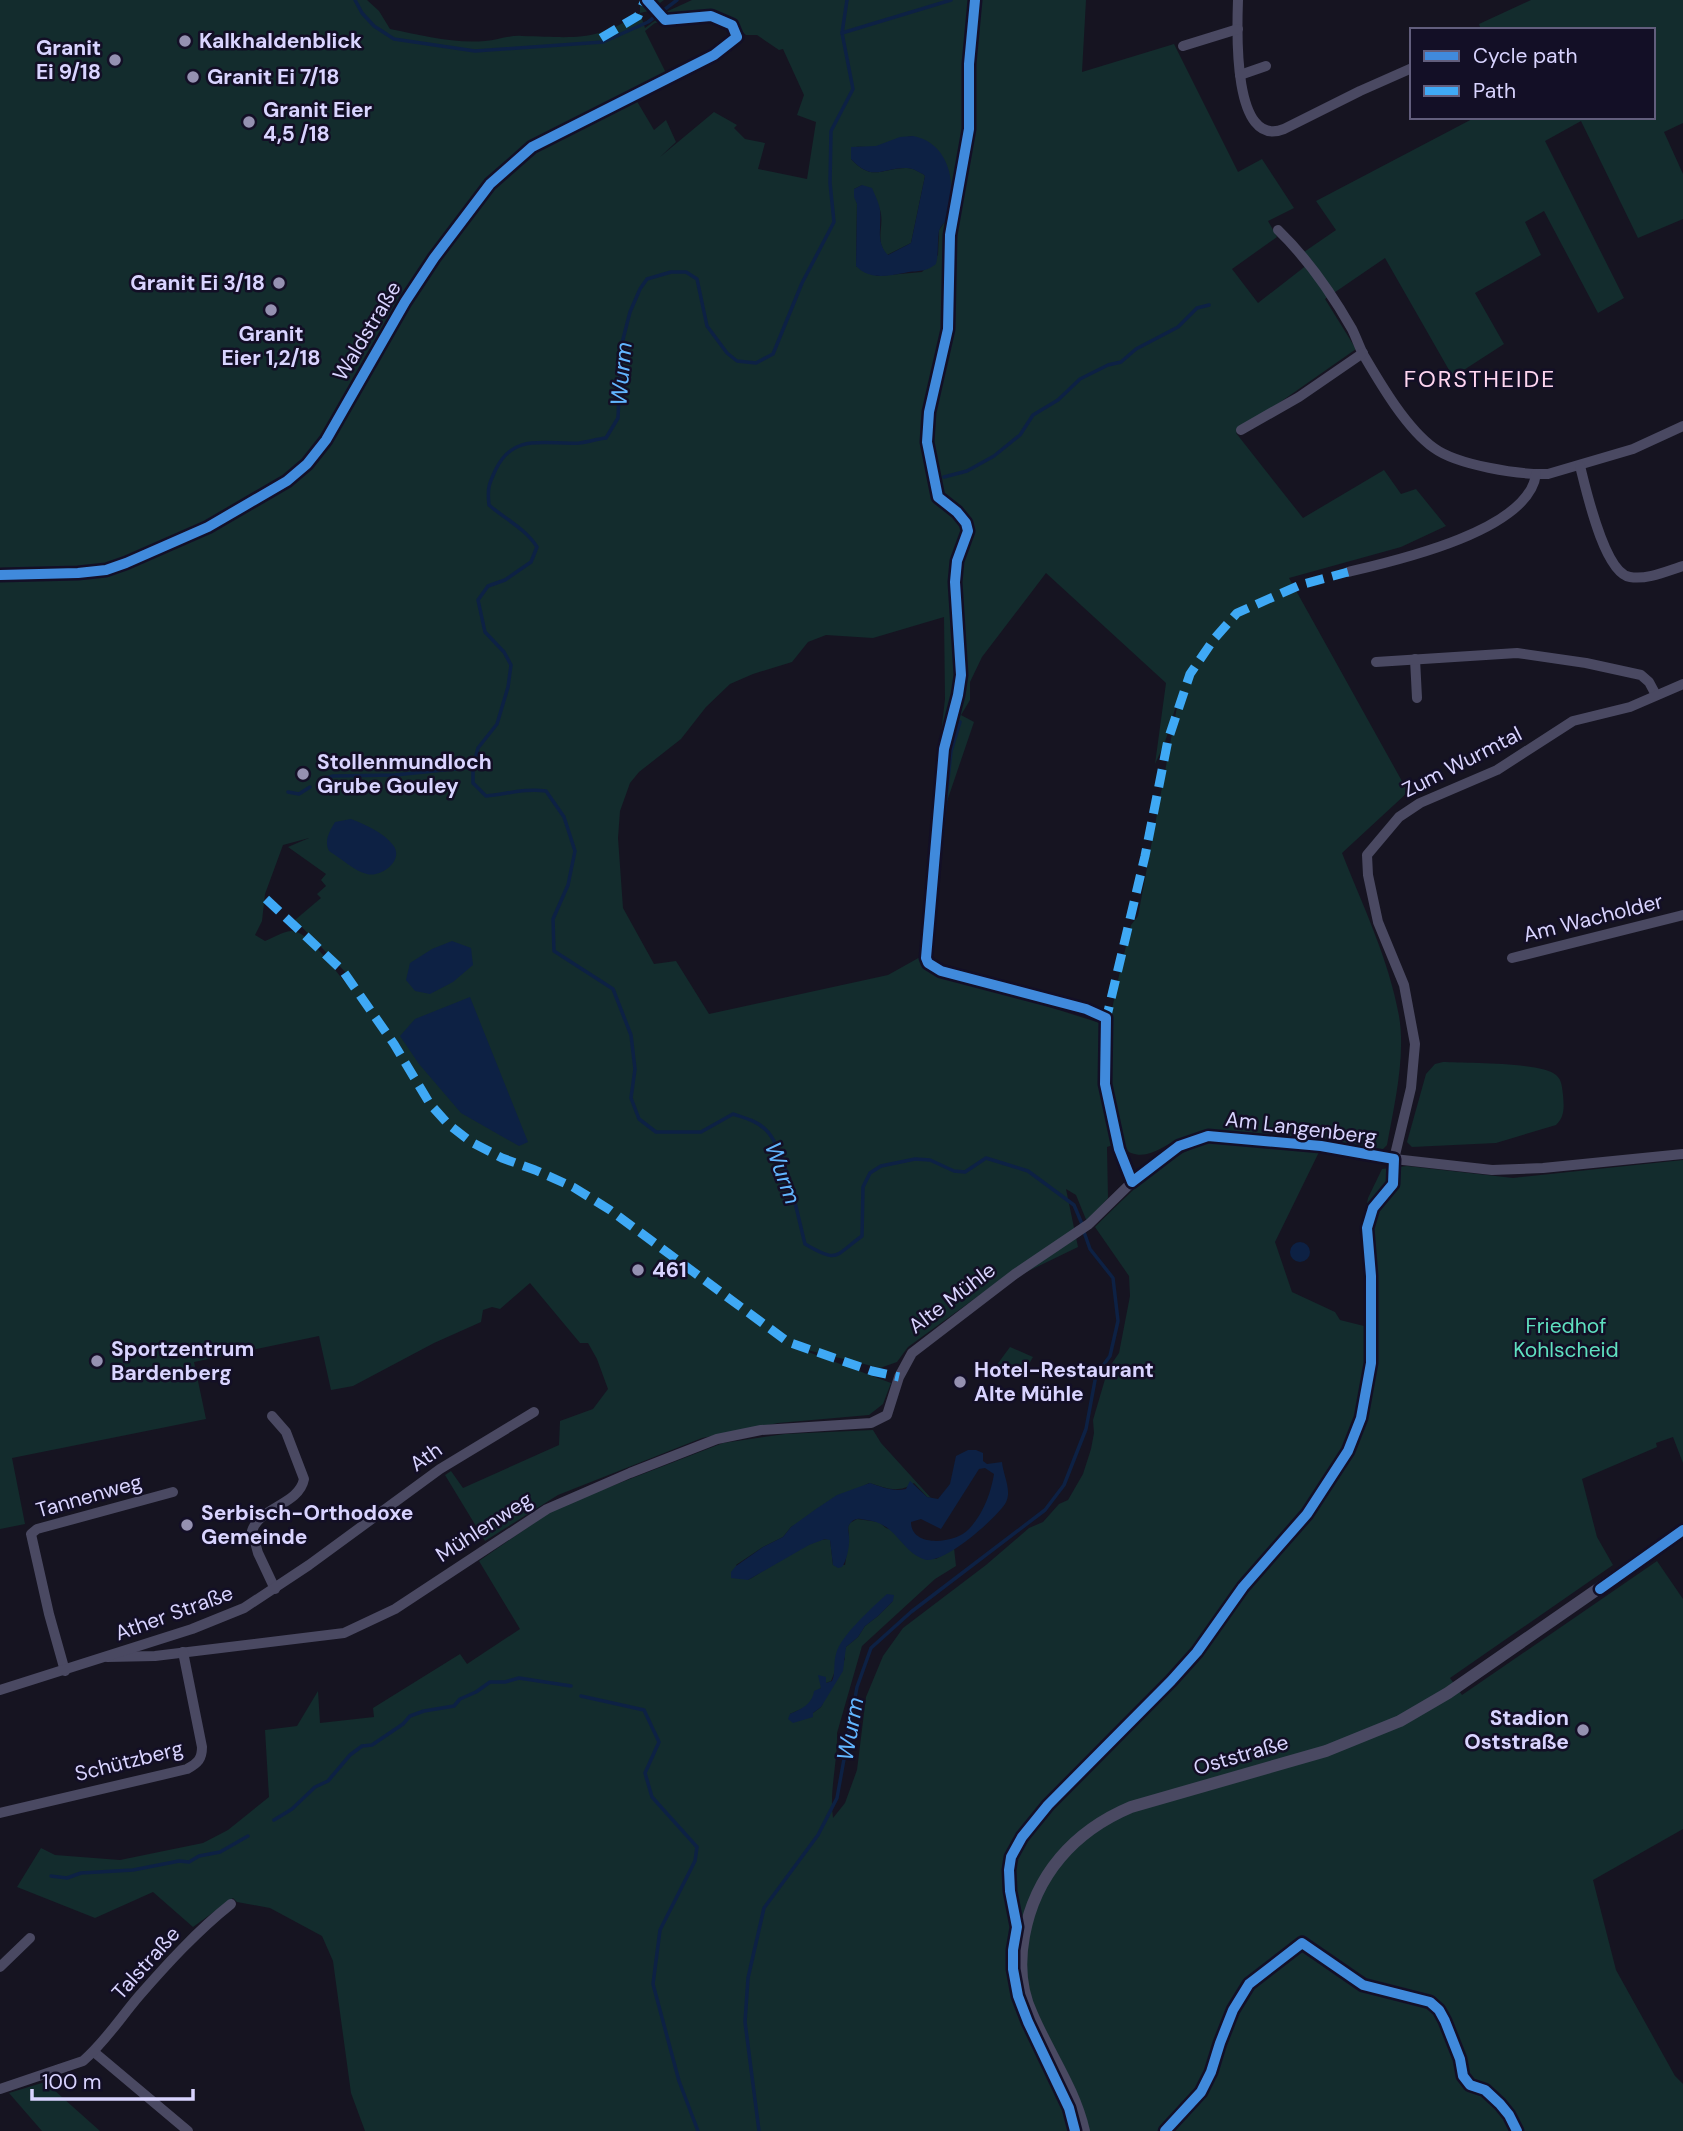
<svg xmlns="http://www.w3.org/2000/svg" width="1683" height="2131" viewBox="0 0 1683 2131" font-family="'DM Sans',sans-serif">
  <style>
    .green { fill: #132c2d; fill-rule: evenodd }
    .water { fill: #0d2144; fill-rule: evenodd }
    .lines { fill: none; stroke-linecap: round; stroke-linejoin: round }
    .stream { stroke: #0d2144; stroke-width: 3.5 }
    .minor { stroke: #4a4962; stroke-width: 10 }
    .tertiary { stroke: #4a4962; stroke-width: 12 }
    .quiet { stroke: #3fa9f5; stroke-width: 9; stroke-dasharray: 18 9; stroke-linecap: butt }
    .cycleway-casing { stroke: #130f26; stroke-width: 15 }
    .cycleway { stroke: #408adc; stroke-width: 10 }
    .poi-dot { fill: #9591b1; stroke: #130f26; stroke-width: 2.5 }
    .labels { text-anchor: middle; stroke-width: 5; stroke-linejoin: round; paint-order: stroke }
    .poi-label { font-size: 21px; font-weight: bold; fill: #d9d4ff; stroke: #130f26; text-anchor: start }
    .street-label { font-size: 21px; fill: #d9d4ff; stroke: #130f26 }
    .park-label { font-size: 21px; fill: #5fe0c0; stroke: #130f26 }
    .water-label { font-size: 23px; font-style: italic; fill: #62b6ff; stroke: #130f26 }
    .neighbourhood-label { font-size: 23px; letter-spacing: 2px; fill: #ffd6f0; stroke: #130f26 }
  </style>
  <rect width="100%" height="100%" fill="#161421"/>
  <g class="green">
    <path d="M 0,0 L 367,0 L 379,11 L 390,29 C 421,35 454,44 485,41 C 498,40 509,35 522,36 C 574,37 593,43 640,13 L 640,0 L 664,0 L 649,11 L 640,13 L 645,28 L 668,11 L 692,0 L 1086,0 L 1082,72 L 1174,44 L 1238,172 L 1262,159 L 1294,208 L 1268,221 L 1277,237 L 1232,269 L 1258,303 L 1312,261 L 1304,252 L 1336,230 L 1316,201 L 1476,117 L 1653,117 L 1653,30 L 1481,30 L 1479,24 L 1531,0 L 1683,0 L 1683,123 L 1664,132 L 1683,174 L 1683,219 L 1638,238 L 1581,121 L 1545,141 L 1624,298 L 1598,313 L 1544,211 L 1525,222 L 1541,255 L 1475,293 L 1504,344 L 1453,377 L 1385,258 L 1325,299 L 1356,349 L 1236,433 L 1303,518 L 1384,470 L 1401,494 L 1416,489 L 1446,526 L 1401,547 L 1289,578 L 1408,792 L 1342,853 C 1363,906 1389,960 1399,1016 C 1406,1056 1394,1106 1387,1145 L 1383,1149 L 1207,1131 C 1199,1134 1190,1135 1181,1138 C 1165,1144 1150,1160 1131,1153 C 1122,1149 1120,1140 1117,1131 C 1093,1065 1116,990 1131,925 L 1138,916 L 1179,696 L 1165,742 L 1155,764 L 1166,683 L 1046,573 L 982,657 L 970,682 L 970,700 L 961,715 L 974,722 L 943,813 L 938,759 L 945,699 L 944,617 L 873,638 L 826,635 L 808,642 L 792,662 L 753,674 L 730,684 L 706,707 L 681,739 L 639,772 L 630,783 L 620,811 L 618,838 L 623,908 L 654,964 L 676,961 L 709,1014 L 888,975 L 922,956 L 935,971 L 1100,1023 L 1103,1028 L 1103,1084 L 1113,1141 L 1113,1145 L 1107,1147 L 1108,1198 L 1087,1222 L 1076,1195 L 1066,1189 L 1078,1247 L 981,1294 L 908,1347 L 897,1362 L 880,1368 L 795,1347 L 891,1383 L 883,1404 L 869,1415 L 778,1423 L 702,1438 L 558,1495 L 485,1541 L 445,1475 L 451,1471 L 463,1488 L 559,1445 L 560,1421 L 593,1409 L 608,1389 L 597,1359 L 588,1343 L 580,1343 L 530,1283 L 500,1309 L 492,1307 L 483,1310 L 481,1322 L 434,1343 L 353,1386 L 331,1390 L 319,1336 L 194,1362 L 206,1419 L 12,1458 L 25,1524 L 0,1529 ZM 715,14 L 731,21 L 746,35 L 757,35 L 779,50 L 783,49 L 804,95 L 797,115 L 816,122 L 807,179 L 758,169 L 765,143 L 745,139 L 734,128 L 737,125 L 714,112 L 660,157 L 676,142 L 666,120 L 654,130 L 635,98 L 534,147 L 490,187 L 531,145 L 668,77 L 645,31 L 655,23 L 663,22 L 669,15 ZM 913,136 L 946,220 L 939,230 L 938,255 L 922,272 L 877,276 L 856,266 L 857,204 L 854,189 L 862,185 C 867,192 877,201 880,210 C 885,226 874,240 887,255 L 911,243 L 925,176 L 923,174 C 919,172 913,168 908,168 C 882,167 873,183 851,159 L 851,148 C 861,145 871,149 880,146 C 893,141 899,138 913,136 ZM 945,333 L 949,336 L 932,415 L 930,445 L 939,491 L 966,516 L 971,532 L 960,569 L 953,611 L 952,590 L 948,586 L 956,553 L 966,530 L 964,524 L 952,510 L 932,501 L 935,499 C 918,434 928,396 945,333 ZM 309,838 L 288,847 L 326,874 L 321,880 L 326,886 L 317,894 L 321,898 L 295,920 L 352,979 L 346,983 C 335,971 307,929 291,931 C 282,932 273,938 265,941 L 255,935 L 262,921 L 265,894 L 283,845 Z"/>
    <path d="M 1443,1062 C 1464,1063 1543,1062 1556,1075 C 1562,1080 1562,1087 1563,1095 C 1564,1106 1565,1117 1556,1125 L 1496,1143 L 1412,1147 L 1407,1142 L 1426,1074 L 1435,1064 Z"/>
    <path d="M 1207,1142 L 1320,1150 L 1275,1242 L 1292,1292 L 1335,1312 L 1340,1320 L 1368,1327 L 1364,1219 L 1368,1198 L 1382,1169 L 1407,1166 L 1513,1178 L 1683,1160 L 1683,1463 L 1673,1437 L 1656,1443 L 1657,1447 L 1582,1479 L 1597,1537 L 1613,1565 L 1450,1678 L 1462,1695 L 1657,1561 L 1683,1599 L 1683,1829 L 1593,1880 L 1616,1970 L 1675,2076 L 1683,2084 L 1683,2131 L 365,2131 L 351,2093 L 333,1961 L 322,1936 L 270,1908 L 237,1902 L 233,1898 L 193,1927 L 153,1892 L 95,1918 L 17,1887 L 41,1848 L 55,1855 L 120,1860 L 203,1843 L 228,1830 L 269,1797 L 265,1730 L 297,1726 L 318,1691 L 320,1723 L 374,1717 L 373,1708 L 460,1654 L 467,1664 L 520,1629 L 479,1561 L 550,1512 L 573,1501 L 723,1443 L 785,1434 L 873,1430 L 881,1443 L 931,1498 L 927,1497 L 914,1483 C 898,1494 887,1488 869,1483 L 791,1527 L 783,1537 L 763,1547 L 736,1565 L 748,1580 C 768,1569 809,1538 830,1539 L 833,1565 L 845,1565 L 849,1536 L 848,1527 L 850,1523 L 857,1519 L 879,1522 L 886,1528 L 892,1530 L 909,1549 L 936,1559 L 954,1548 L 956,1566 L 935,1579 L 862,1646 L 837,1733 C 838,1761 829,1790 833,1818 L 845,1803 L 857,1770 L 866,1697 L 883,1656 L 903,1628 L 986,1565 L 1029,1528 L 1043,1522 L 1059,1504 L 1068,1500 L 1083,1474 L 1091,1449 L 1094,1433 L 1093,1420 L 1108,1369 L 1119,1353 L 1130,1296 L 1129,1276 L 1095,1227 C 1129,1194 1162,1158 1207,1142 ZM 893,1601 L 878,1616 L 865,1626 L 858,1637 L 846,1647 L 843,1654 L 845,1659 L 821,1707 L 813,1713 L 790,1714 L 806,1707 L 826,1681 L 826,1683 L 831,1681 L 835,1671 L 835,1666 L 859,1623 Z"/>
    <polygon points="1010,1347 1033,1357 1023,1374 996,1366"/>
    <polygon points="45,2082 100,2131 42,2131 9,2093"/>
  </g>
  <g class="water">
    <path d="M 913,136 C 944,142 954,172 951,200 C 950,205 950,212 948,217 C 946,223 941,224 939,231 C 937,241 939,253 936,264 C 925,273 917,270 904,273 C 887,276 869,280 856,266 L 857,204 L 854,197 L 854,189 L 862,185 L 872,188 C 875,195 879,203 880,210 C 882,226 875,242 888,255 L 911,243 L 925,176 L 923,174 C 918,172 913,168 907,168 C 882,167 873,183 851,159 L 851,147 L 876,146 L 900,137 Z"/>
    <path d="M 351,819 C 366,825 383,832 393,845 C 405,860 381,878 367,874 C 354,871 341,858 329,851 C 324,841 329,832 335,822 Z"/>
    <polygon points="452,941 471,948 473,965 453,982 430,994 415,991 406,980 410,963 432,949"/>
    <polygon points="470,997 528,1142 519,1146 461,1113 419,1064 400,1036 415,1019"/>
    <circle cx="1300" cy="1252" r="10"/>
    <path d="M 968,1450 L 976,1450 L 983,1453 L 983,1461 L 987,1464 L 1002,1462 C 1003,1475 1013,1492 1005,1504 C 995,1519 942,1567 923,1559 C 899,1549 897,1524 867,1520 C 864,1520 860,1518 857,1519 C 854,1519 850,1523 849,1525 C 847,1529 849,1532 849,1536 C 850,1545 847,1560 842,1567 L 838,1568 L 833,1565 L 830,1540 L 825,1539 L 809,1545 L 748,1580 L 731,1578 L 731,1572 L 736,1566 L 763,1547 L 783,1537 L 791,1527 L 816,1509 L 837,1495 L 870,1483 C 882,1487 893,1492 906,1489 L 910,1481 L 927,1497 L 938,1499 L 950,1484 L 956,1456 ZM 985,1468 L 994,1474 C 991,1493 983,1514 969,1529 C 955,1544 911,1548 911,1522 L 921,1519 L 941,1529 L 979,1469 Z"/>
    <path d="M 887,1594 L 894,1595 L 893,1601 L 878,1616 L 865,1626 L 858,1637 L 846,1647 L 843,1671 L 821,1707 L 813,1713 L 813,1717 L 793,1723 L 788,1719 L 790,1714 C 801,1709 812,1705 814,1691 L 821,1688 L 818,1675 L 826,1677 L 826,1683 L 832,1681 C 836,1672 833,1664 836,1654 C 841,1635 872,1608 887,1594 Z"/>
  </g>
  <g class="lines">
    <g class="stream">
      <polyline points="355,0 362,13 374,26 394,39 475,51 603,42 648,22 677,0"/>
      <path d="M 847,0 L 842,33 L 853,89 L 831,131 L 830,183 L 834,222 L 802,283 L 773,354 L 756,363 L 737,361 L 727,353 L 707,326 L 697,279 L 686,272 L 671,272 L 647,279 L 640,289 L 630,312 L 621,347 L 618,418 L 606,438 C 597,439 588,442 579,443 C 546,445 514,432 496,469 C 489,484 487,488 489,505 C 505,519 526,529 537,547 L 531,562 L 505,580 L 488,586 L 478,600 L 485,632 L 504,652 L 511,665 L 508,687 L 497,724 L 478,748 L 473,767 L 473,783 L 486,796 C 507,794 526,788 546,791 L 564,817 L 575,851 L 568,885 L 553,919 L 554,951 L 613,989 L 631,1035 L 635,1069 L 631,1098 L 639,1119 L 656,1132 L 701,1132 L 733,1114 C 745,1118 758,1121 767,1131 C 785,1150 798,1217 805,1244 C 839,1264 834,1256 862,1236 L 863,1187 L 870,1173 L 881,1166 L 915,1159 L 930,1160 L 954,1171 L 965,1172 L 986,1158 L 1028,1171 L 1074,1205 L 1082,1224"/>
      <polyline points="842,33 951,0"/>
      <polyline points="944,477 967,471 994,456 1020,435 1033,415 1058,400 1080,379 1108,365 1121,362 1136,349 1178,327 1197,308 1209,305"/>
      <polyline points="320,780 333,776 395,775 473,767"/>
      <polyline points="288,792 299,794 310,787"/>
      <polyline points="930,947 951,751 960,722"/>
      <polyline points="581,1696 644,1710 659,1742 645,1773 652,1797 697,1847 695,1861 660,1930 653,1984 679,2081 698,2131"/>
      <polyline points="274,1820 292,1809 315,1787 328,1781 350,1755 362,1746 372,1745 403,1724 410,1716 424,1711 454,1706 460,1699 476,1692 490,1682 505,1682 519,1678 571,1686"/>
      <polyline points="51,1876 67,1878 81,1873 133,1870 179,1861 189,1862 199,1856 220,1852 248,1836"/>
      <polyline points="759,2131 745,2022 748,1978 764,1908 818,1835 837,1798 857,1687 871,1648 911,1612 1045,1510 1064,1485 1086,1429 1096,1375 1110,1356 1118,1321 1113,1278 1090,1249 1084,1232"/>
    </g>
    <g class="minor">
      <path d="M 1238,0 C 1237,28 1232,150 1284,129 L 1360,91 L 1412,68"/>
      <polyline points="1183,46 1238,29"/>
      <polyline points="1240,75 1266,66"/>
      <path d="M 1278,230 C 1307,258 1332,294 1352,329 C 1356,337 1359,346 1363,354 C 1380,383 1406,428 1434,448 C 1457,465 1519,475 1548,474 L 1633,449 L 1683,426"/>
      <polyline points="1241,430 1299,397 1363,353"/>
      <path d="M 1580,466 C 1586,489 1604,573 1630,577 C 1647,580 1667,571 1683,566"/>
      <path d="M 1348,572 C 1395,561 1529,531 1536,474"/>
      <polyline points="0,575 78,573 106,570 126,563 208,527 287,481 307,464 326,440 405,302 434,258 490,184 532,147 714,55 737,37"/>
      <polyline points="1415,659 1417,698"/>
      <polyline points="1376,662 1517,653 1586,663 1641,675 1649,682 1656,695"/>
      <polyline points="1512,958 1683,915"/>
      <polyline points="1394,1159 1411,1088 1415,1044 1404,985 1378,922 1368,875 1367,855 1399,817 1420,803 1497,770 1573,721 1630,707 1683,684"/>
      <path d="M 272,1416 L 286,1432 L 304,1479 C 299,1505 259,1507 252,1531 L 258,1553 L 275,1589"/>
      <polyline points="107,1657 155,1656 344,1633 395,1609 547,1509 630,1473 717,1439 761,1430 871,1423 887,1415 899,1377 912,1353 1015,1274 1089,1224 1132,1182 1158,1161 1179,1146 1208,1136 1321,1146 1394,1159 1492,1170 1543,1168 1683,1154"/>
      <polyline points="65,1671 49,1614 31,1534 37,1529 173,1492"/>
      <polyline points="0,1690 192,1629 244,1608 309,1565 440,1469 534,1412"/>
      <path d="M 0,1813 L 187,1769 C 198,1763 202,1759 202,1747 L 183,1652"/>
      <polyline points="0,1967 30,1938"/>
      <polyline points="94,2052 188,2131"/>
      <path d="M 0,2089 L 83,2061 C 105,2042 121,2017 139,1996 C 167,1964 197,1931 231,1904"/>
    </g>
    <path class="tertiary" d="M 1084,2131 C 1074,2088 1049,2054 1032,2014 C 1020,1989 1019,1963 1024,1936 C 1035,1875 1074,1831 1131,1807 L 1326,1751 L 1400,1721 L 1448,1693 L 1683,1530"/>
    <g class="quiet">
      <polyline points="601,38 638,16 645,0"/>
      <polyline points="266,899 343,971 394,1044 430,1104 448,1124 471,1142 502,1158 535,1170 573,1187 610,1210 788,1342 872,1371 899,1377"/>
      <polyline points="1105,1024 1145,856 1168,740 1190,674 1214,639 1237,613 1300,585 1348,572"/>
    </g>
    <g class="cycleway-casing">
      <g id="cycleway">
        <polyline points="975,0 969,64 969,129 950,235 948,329 929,412 927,442 938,497 957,512 966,523 968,531 957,561 955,582 961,675 958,695 944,749 926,958 928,963 941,971 1086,1009 1106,1018 1105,1084 1119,1149 1132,1182 1179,1146 1208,1136 1321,1146 1394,1159 1393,1184 1373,1208 1367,1228 1371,1276 1371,1363 1361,1418 1348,1451 1307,1514 1243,1587 1197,1652 1171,1681 1048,1805 1022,1837 1011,1857 1009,1870 1010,1891 1017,1927 1013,1950 1013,1969 1018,1996 1028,2022 1069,2108 1075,2131"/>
        <polyline points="0,575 78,573 106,570 126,563 208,527 287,481 307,464 326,440 405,302 434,258 490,184 532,147 714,55 737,37 732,25 711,16 665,20 647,0"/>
        <polyline points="1600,1589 1683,1530"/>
        <polyline points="1165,2131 1201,2092 1211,2072 1220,2043 1233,2010 1249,1984 1302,1943 1363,1985 1430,2002 1439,2010 1445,2021 1460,2059 1463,2076 1470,2085 1485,2090 1500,2104 1509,2115 1517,2131"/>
      </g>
    </g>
    <use href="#cycleway" class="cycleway"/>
  </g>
  <g class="poi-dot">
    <circle cx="185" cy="41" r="7"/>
    <circle cx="115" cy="60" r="7"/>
    <circle cx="193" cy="77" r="7"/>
    <circle cx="249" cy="122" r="7"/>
    <circle cx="279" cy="283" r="7"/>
    <circle cx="271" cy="310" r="7"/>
    <circle cx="303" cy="774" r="7"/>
    <circle cx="638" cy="1270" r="7"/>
    <circle cx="97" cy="1361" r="7"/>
    <circle cx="960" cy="1382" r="7"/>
    <circle cx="187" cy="1525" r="7"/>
    <circle cx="1583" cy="1730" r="7"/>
  </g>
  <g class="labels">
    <g class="poi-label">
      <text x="199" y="48">Kalkhaldenblick</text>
      <text x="101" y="55" text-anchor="end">Granit<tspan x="101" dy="24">Ei 9/18</tspan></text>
      <text x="207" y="84">Granit Ei 7/18</text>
      <text x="263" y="117">Granit Eier<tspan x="263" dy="24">4,5 /18</tspan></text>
      <text x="265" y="290" text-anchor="end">Granit Ei 3/18</text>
      <text x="271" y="341" text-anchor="middle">Granit<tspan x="271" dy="24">Eier 1,2/18</tspan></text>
      <text x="317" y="769">Stollenmundloch<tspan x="317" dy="24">Grube Gouley</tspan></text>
      <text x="652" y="1277">461</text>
      <text x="111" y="1356">Sportzentrum<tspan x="111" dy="24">Bardenberg</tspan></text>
      <text x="974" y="1377">Hotel-Restaurant<tspan x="974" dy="24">Alte Mühle</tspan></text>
      <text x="201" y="1520">Serbisch-Orthodoxe<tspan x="201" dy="24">Gemeinde</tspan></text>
      <text x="1569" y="1725" text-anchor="end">Stadion<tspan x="1569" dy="24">Oststraße</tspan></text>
    </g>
    <g class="street-label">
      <text transform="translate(367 331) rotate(-59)" y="7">Waldstraße</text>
      <text transform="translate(1462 762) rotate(-27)" y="7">Zum Wurmtal</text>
      <text transform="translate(1593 918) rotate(-14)" y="7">Am Wacholder</text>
      <text transform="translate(1301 1128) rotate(7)" y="7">Am Langenberg</text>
      <text transform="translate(952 1298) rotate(-37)" y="7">Alte Mühle</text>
      <text transform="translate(426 1457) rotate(-35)" y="7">Ath</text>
      <text transform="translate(89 1496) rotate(-16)" y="7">Tannenweg</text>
      <text transform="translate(484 1527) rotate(-33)" y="7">Mühlenweg</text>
      <text transform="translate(174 1613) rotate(-20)" y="7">Ather Straße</text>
      <text transform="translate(1241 1755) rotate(-16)" y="7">Oststraße</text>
      <text transform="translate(129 1761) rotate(-14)" y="7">Schützberg</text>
      <text transform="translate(146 1963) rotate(-48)" y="7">Talstraße</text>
    </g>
    <g class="park-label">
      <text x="1566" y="1333">Friedhof<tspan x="1566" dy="24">Kohlscheid</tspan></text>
    </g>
    <g class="water-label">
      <text transform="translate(621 374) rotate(-85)" y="8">Wurm</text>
      <text transform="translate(783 1173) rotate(70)" y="8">Wurm</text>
      <text transform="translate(850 1729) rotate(-80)" y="8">Wurm</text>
    </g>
    <g class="neighbourhood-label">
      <text x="1480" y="387">FORSTHEIDE</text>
    </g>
  </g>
  <rect x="1410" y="28" width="245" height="91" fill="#130f26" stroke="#625e7d" stroke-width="2"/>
  <rect x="1424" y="51" width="35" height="10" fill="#408adc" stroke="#625e7d" stroke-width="2"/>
  <text x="1473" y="63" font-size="21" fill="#d9d4ff">Cycle path</text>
  <rect x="1424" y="86" width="35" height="10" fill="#3fa9f5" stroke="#625e7d" stroke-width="2"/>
  <text x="1473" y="98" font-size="21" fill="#d9d4ff">Path</text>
  <path d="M32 2089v10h161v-10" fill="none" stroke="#d9d4ff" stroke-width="3.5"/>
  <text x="42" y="2089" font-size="21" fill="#d9d4ff" stroke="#130f26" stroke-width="5" paint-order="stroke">100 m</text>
</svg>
